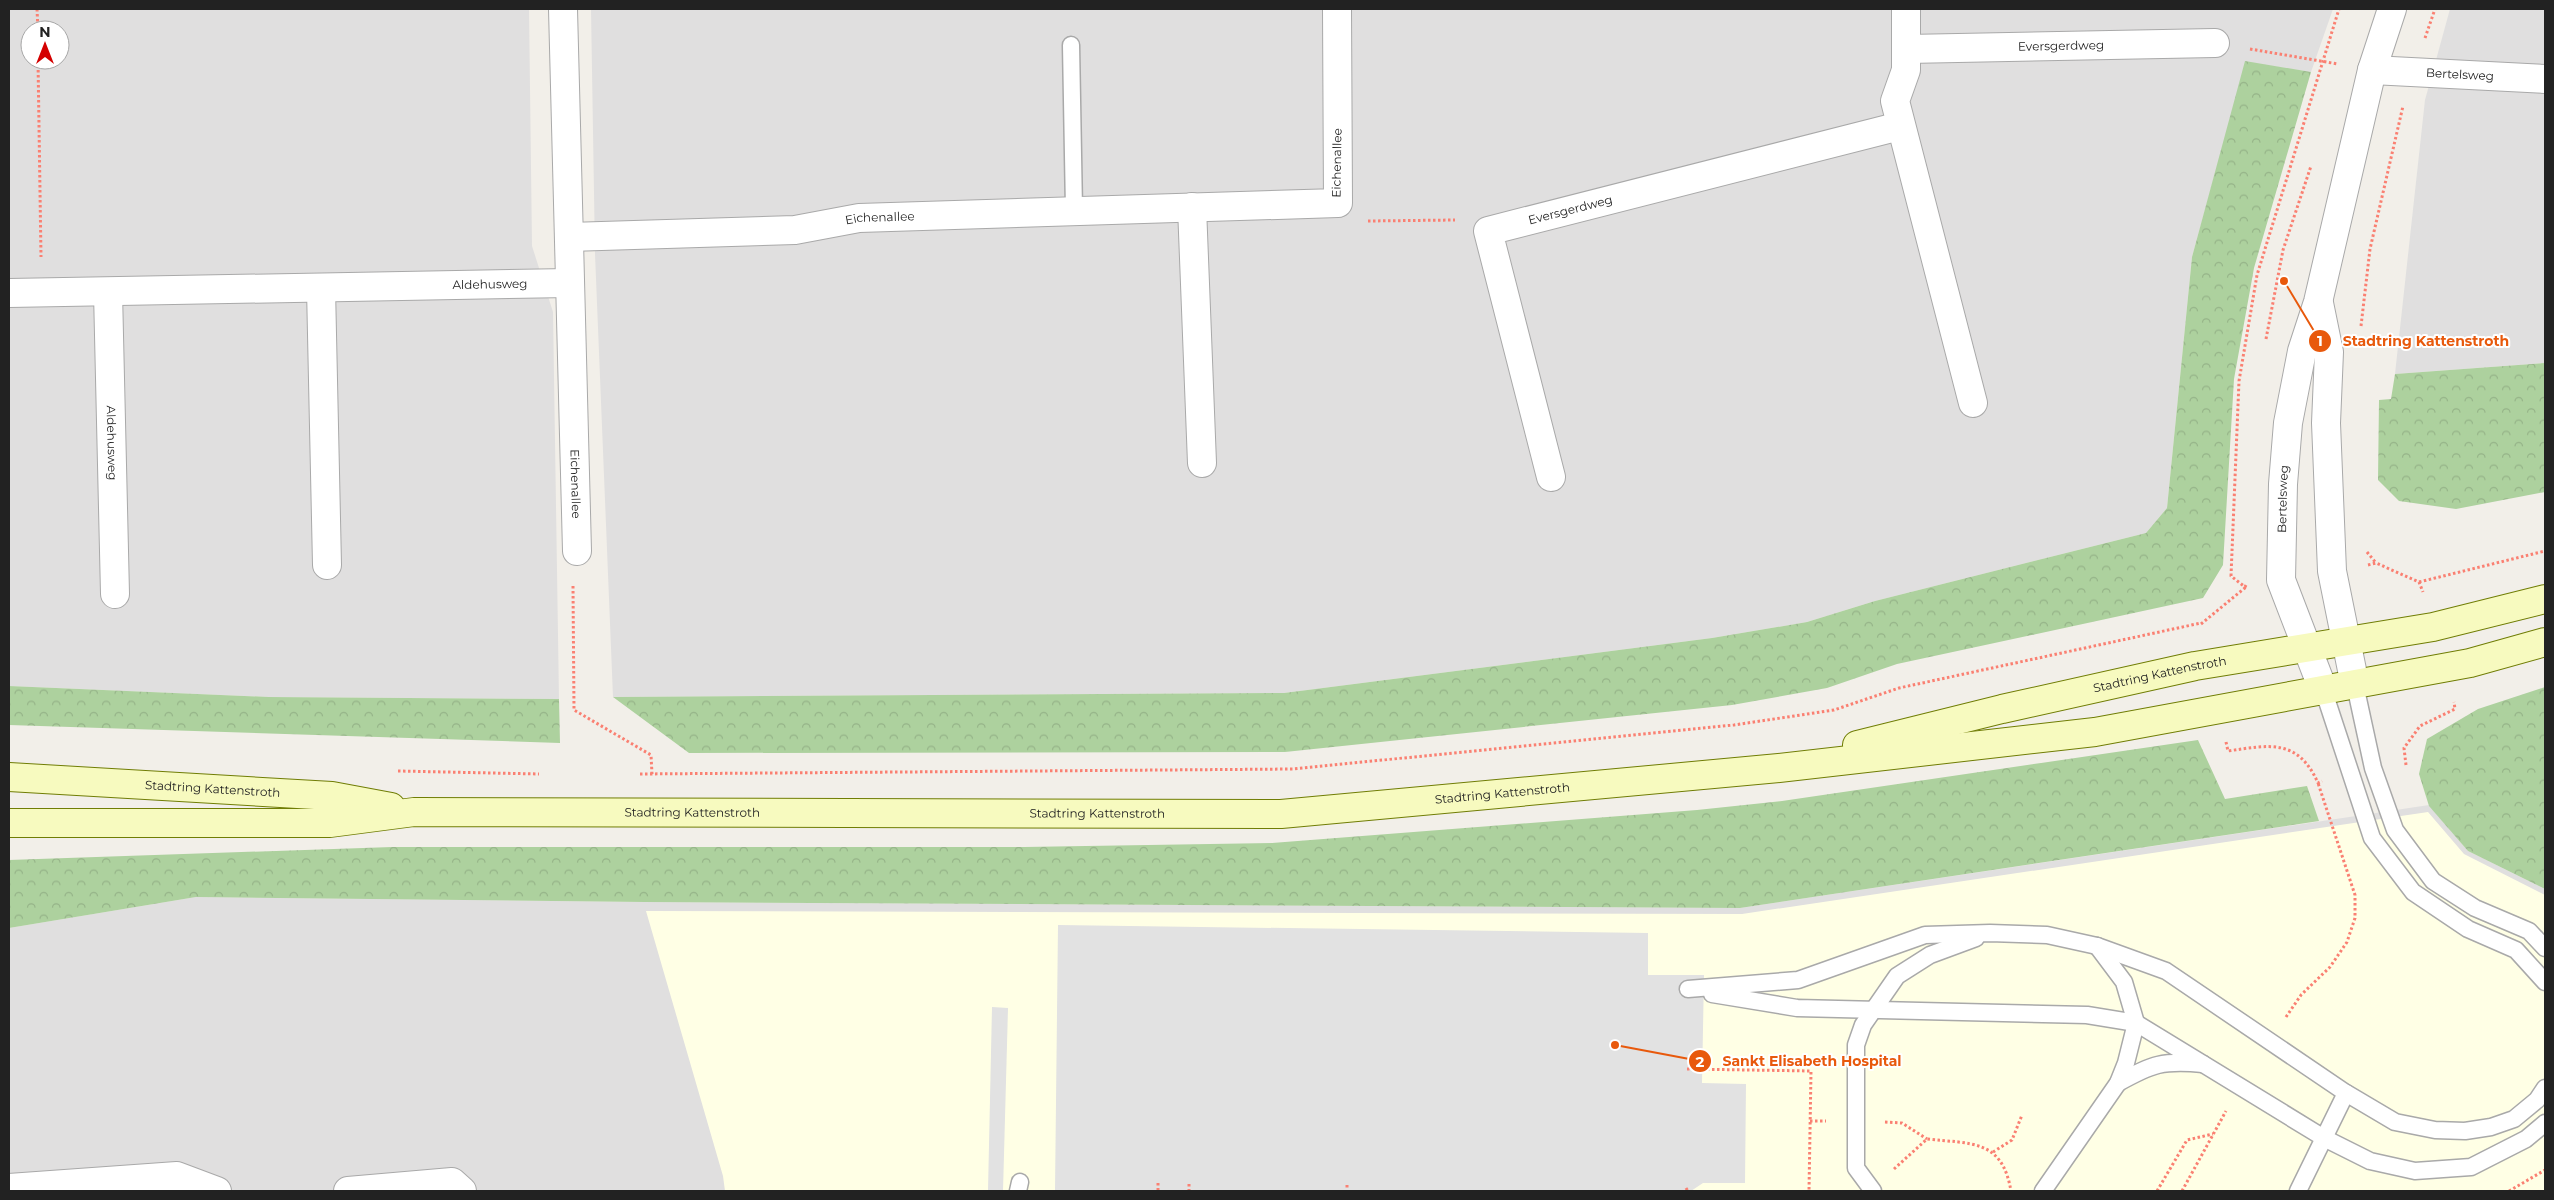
<svg xmlns="http://www.w3.org/2000/svg" width="2554" height="1200" viewBox="0 0 2554 1200" font-family="Montserrat,sans-serif">
  <style>
    .residential { fill: #e0dfdf; fill-rule: evenodd }
    .education { fill: #ffffe5 }
    .forest { fill: url(#forest-crowns) }
    .parking { fill: #e2e2e2 }
    .lines { fill: none; stroke-linecap: round; stroke-linejoin: round }
    .service-casing { stroke: #a9a9a9; stroke-width: 19 }
    .minor-casing { stroke: #a9a9a9; stroke-width: 30 }
    .secondary-casing { stroke: #707d05; stroke-width: 30 }
    .path { stroke: #fa8072; stroke-width: 3; stroke-dasharray: 2.5 2.5; stroke-linecap: butt }
    .service { stroke: #fff; stroke-width: 16 }
    .minor { stroke: #fff; stroke-width: 28 }
    .secondary { stroke: #f7fabf; stroke-width: 28 }
    .labels { text-anchor: middle; stroke-width: 4; stroke-linejoin: round; paint-order: stroke }
    .street-label { font-size: 12px; fill: #222; stroke: #fff }
    .leader { fill: none; stroke: #e8590c; stroke-width: 2 }
    .callout-dot { fill: #e8590c; stroke: #fff; stroke-width: 2 }
    .mark-label { font-size: 15px; text-anchor: middle; font-weight: bold; fill: #fff }
    .callout-label { font-size: 14px; text-anchor: middle; font-weight: bold; fill: #e8590c; stroke: #fff; stroke-width: 4; stroke-linejoin: round; paint-order: stroke }
  </style>
  <defs>
    <pattern id="forest-crowns" width="20" height="18" patternUnits="userSpaceOnUse" patternTransform="scale(1.25)"><rect width="20" height="18" fill="#add19e"/><path d="M2 6a3 3 0 1 1 6 0M12 15a3 3 0 1 1 6 0" fill="none" stroke="#95b388"/></pattern>
  </defs>
  <rect width="100%" height="100%" fill="#f2efe9"/>
  <g class="residential">
    <path d="M 9,9 L 529,9 L 532,246 L 553,312 L 559,699 L 269,697 L 9,686 ZM 30,30 L 60,30 L 60,60 L 30,60 Z"/>
    <polygon points="591,9 2333,9 2311,72 2246,62 2192,257 2167,508 2146,533 1875,601 1807,622 1712,638 1284,693 613,697 595,254"/>
    <polygon points="2450,9 2545,9 2545,363 2395,374 2425,100"/>
    <polygon points="2429,805 2468,851 2545,889 2545,1191 9,1191 9,928 196,897 644,902 1740,908"/>
  </g>
  <polygon class="education" points="2428,812 2464,854 2545,895 2545,1191 725,1191 723,1176 646,911 1742,914"/>
  <g class="forest">
    <polygon points="2245,61 2311,72 2254,268 2234,379 2223,565 2203,598 1897,664 1827,688 1732,705 1285,752 689,753 613,697 1284,693 1712,638 1807,622 1875,601 2146,533 2167,508 2192,257"/>
    <polygon points="2545,363 2545,492 2456,509 2399,501 2378,480 2379,400 2391,399 2395,374"/>
    <polygon points="9,686 269,697 559,699 560,743 9,725"/>
    <polygon points="2545,687 2545,889 2468,851 2429,806 2419,774 2427,739 2478,709"/>
    <polygon points="2198,740 2225,799 2307,786 2319,821 1740,908 644,902 196,897 9,928 9,860 392,847 1024,847 1272,843 1697,810 1782,801"/>
  </g>
  <g class="parking">
    <polygon points="1058,925 1648,933 1648,975 1704,975 1702,1083 1746,1084 1745,1183 1703,1183 1691,1191 1055,1191"/>
    <polygon points="992,1007 1008,1008 1003,1191 988,1191"/>
  </g>
  <g class="lines">
    <g class="service-casing">
      <g id="service">
        <polyline points="1071,45 1074,210"/>
        <polyline points="2355,685 2373,768 2395,830 2433,881 2475,908 2529,931 2545,948"/>
        <polyline points="2324,692 2372,838 2413,892 2468,929 2516,950 2545,982"/>
        <polyline points="1688,989 1798,980 1925,935 1990,933 2047,935 2097,946 2166,971 2346,1093 2395,1122 2435,1130 2465,1131 2491,1127 2514,1119 2537,1100 2545,1088"/>
        <polyline points="1712,994 1797,1008 2087,1015 2136,1023 2324,1138 2370,1161 2415,1171 2471,1167 2526,1139 2545,1123"/>
        <path d="M 2118,1083 C 2152,1064 2163,1060 2203,1064"/>
        <polyline points="1018,1191 1020,1182"/>
        <polyline points="1873,1191 1856,1168 1856,1045 1863,1025 1897,976 1930,955 1976,938"/>
        <polyline points="2043,1191 2118,1083 2126,1063 2136,1023 2124,982 2097,946"/>
        <polyline points="2298,1191 2346,1093"/>
      </g>
    </g>
    <g class="minor-casing">
      <g id="minor">
        <path id="s1" d="M 563,9 L 577,551"/>
        <polyline points="1906,9 1906,70 1895,101 1973,403"/>
        <path id="s2" d="M 1907,49 L 2215,43"/>
        <path id="s3" d="M 2372,70 L 2545,79"/>
        <polyline points="1192,207 1202,463"/>
        <path id="s4" d="M 569,237 L 795,230 L 859,218 L 1338,203 L 1337,9"/>
        <polyline points="321,288 327,565"/>
        <path id="s5" d="M 108,292 L 115,594"/>
        <path id="s6" d="M 9,293 L 570,283"/>
        <polyline points="2319,303 2329,352 2326,423 2332,571 2355,685"/>
        <path id="s7" d="M 1551,477 L 1488,231 L 1900,126"/>
        <path id="s8" d="M 2324,692 L 2281,580 L 2283,484 L 2288,423 L 2302,351 L 2318,302 L 2372,70 L 2392,9"/>
        <polyline points="9,1188 177,1176 217,1191"/>
        <polyline points="348,1191 452,1182 462,1191"/>
      </g>
    </g>
    <g class="secondary-casing">
      <g id="secondary">
        <path id="s9" d="M 1857,745 L 2002,709 L 2195,666 L 2433,627 L 2545,599"/>
        <path id="s10" d="M 9,777 L 332,796 L 391,807"/>
        <path id="s11" d="M 9,823 L 330,823 L 414,812 L 1281,814 L 1779,768 L 2095,732 L 2470,663 L 2545,642"/>
      </g>
    </g>
    <g class="path">
      <polyline points="37,9 38,30"/>
      <polyline points="2425,38 2435,9"/>
      <polyline points="2250,49 2338,64"/>
      <polyline points="38,60 41,257"/>
      <polyline points="1368,221 1455,220"/>
      <polyline points="2361,326 2370,249 2403,106"/>
      <polyline points="2266,339 2283,250 2311,166"/>
      <polyline points="2367,552 2376,563"/>
      <polyline points="2368,565 2376,563 2419,582 2423,592"/>
      <polyline points="2419,582 2545,551"/>
      <polyline points="2246,585 2245,587 2231,576 2239,381 2257,275 2339,9"/>
      <polyline points="573,586 574,710 651,755 652,774"/>
      <polyline points="2201,624 2246,587"/>
      <path d="M 2226,742 L 2228,751 C 2269,745 2298,738 2318,783 L 2322,781"/>
      <polyline points="2406,765 2404,748 2420,726 2455,709 2454,702"/>
      <polyline points="398,771 539,774"/>
      <polyline points="640,774 1293,769 1734,725 1834,710 1899,688 2201,623"/>
      <polyline points="2286,1017 2301,995 2330,967 2347,942 2355,918 2355,895 2318,783"/>
      <polyline points="1687,1069 1811,1071 1809,1191"/>
      <polyline points="1810,1121 1826,1121"/>
      <polyline points="1885,1122 1902,1123 1927,1139"/>
      <polyline points="1993,1152 2012,1140 2022,1115"/>
      <path d="M 1894,1169 L 1927,1139 C 1972,1144 2002,1139 2011,1191"/>
      <polyline points="1158,1183 1158,1191"/>
      <polyline points="1189,1184 1189,1191"/>
      <polyline points="1347,1185 1347,1191"/>
      <polyline points="1686,1188 1688,1191"/>
      <polyline points="2157,1191 2187,1140 2213,1134"/>
      <polyline points="2182,1191 2226,1111"/>
      <polyline points="2509,1191 2545,1170"/>
    </g>
    <use href="#service" class="service"/>
    <use href="#minor" class="minor"/>
    <use href="#secondary" class="secondary"/>
  </g>
  <g class="labels">
    <g class="street-label">
      <text dy="4" stroke="none"><textPath href="#s2" startOffset="154">Eversgerdweg</textPath></text>
      <text dy="4" stroke="none"><textPath href="#s3" startOffset="88">Bertelsweg</textPath></text>
      <text transform="translate(1337 163) rotate(-89)" y="4">Eichenallee</text>
      <text dy="4" stroke="none"><textPath href="#s7" startOffset="339">Eversgerdweg</textPath></text>
      <text dy="4" stroke="none"><textPath href="#s4" startOffset="312">Eichenallee</textPath></text>
      <text dy="4" stroke="none"><textPath href="#s6" startOffset="481">Aldehusweg</textPath></text>
      <text dy="4" stroke="none"><textPath href="#s5" startOffset="151">Aldehusweg</textPath></text>
      <text dy="4" stroke="none"><textPath href="#s1" startOffset="475">Eichenallee</textPath></text>
      <text dy="4" stroke="none"><textPath href="#s8" startOffset="201">Bertelsweg</textPath></text>
      <text dy="4" stroke="none"><textPath href="#s9" startOffset="311">Stadtring Kattenstroth</textPath></text>
      <text dy="4" stroke="none"><textPath href="#s10" startOffset="204">Stadtring Kattenstroth</textPath></text>
      <text dy="4" stroke="none"><textPath href="#s11" startOffset="1495">Stadtring Kattenstroth</textPath></text>
      <text dy="4" stroke="none"><textPath href="#s11" startOffset="684">Stadtring Kattenstroth</textPath></text>
      <text dy="4" stroke="none"><textPath href="#s11" startOffset="1089">Stadtring Kattenstroth</textPath></text>
    </g>
  </g>
  <path class="leader" d="M2284 281L2320 341M1615 1045L1700 1061"/>
  <g class="callout-dot">
    <circle cx="2284" cy="281" r="5"/>
    <circle cx="1615" cy="1045" r="5"/>
    <circle cx="2320" cy="341" r="12"/>
    <circle cx="1700" cy="1061" r="12"/>
  </g>
  <g class="mark-label">
    <text x="2320" y="346">1</text>
    <text x="1700" y="1067">2</text>
  </g>
  <g class="callout-label">
    <text x="2426" y="346">Stadtring Kattenstroth</text>
    <text x="1812" y="1066">Sankt Elisabeth Hospital</text>
  </g>
  <rect width="2554" height="1200" fill="none" stroke="#222222" stroke-width="20"/>
  <g transform="translate(45 45)"><circle r="24" fill="#ffffff" stroke="#a7a7a7"/>
  <path d="M0-4L9 19L0 12L-9 19Z" fill="#d40000"/>
  <text y="-8" font-size="14" font-weight="bold" text-anchor="middle" fill="#222222">N</text>
  </g>
</svg>
